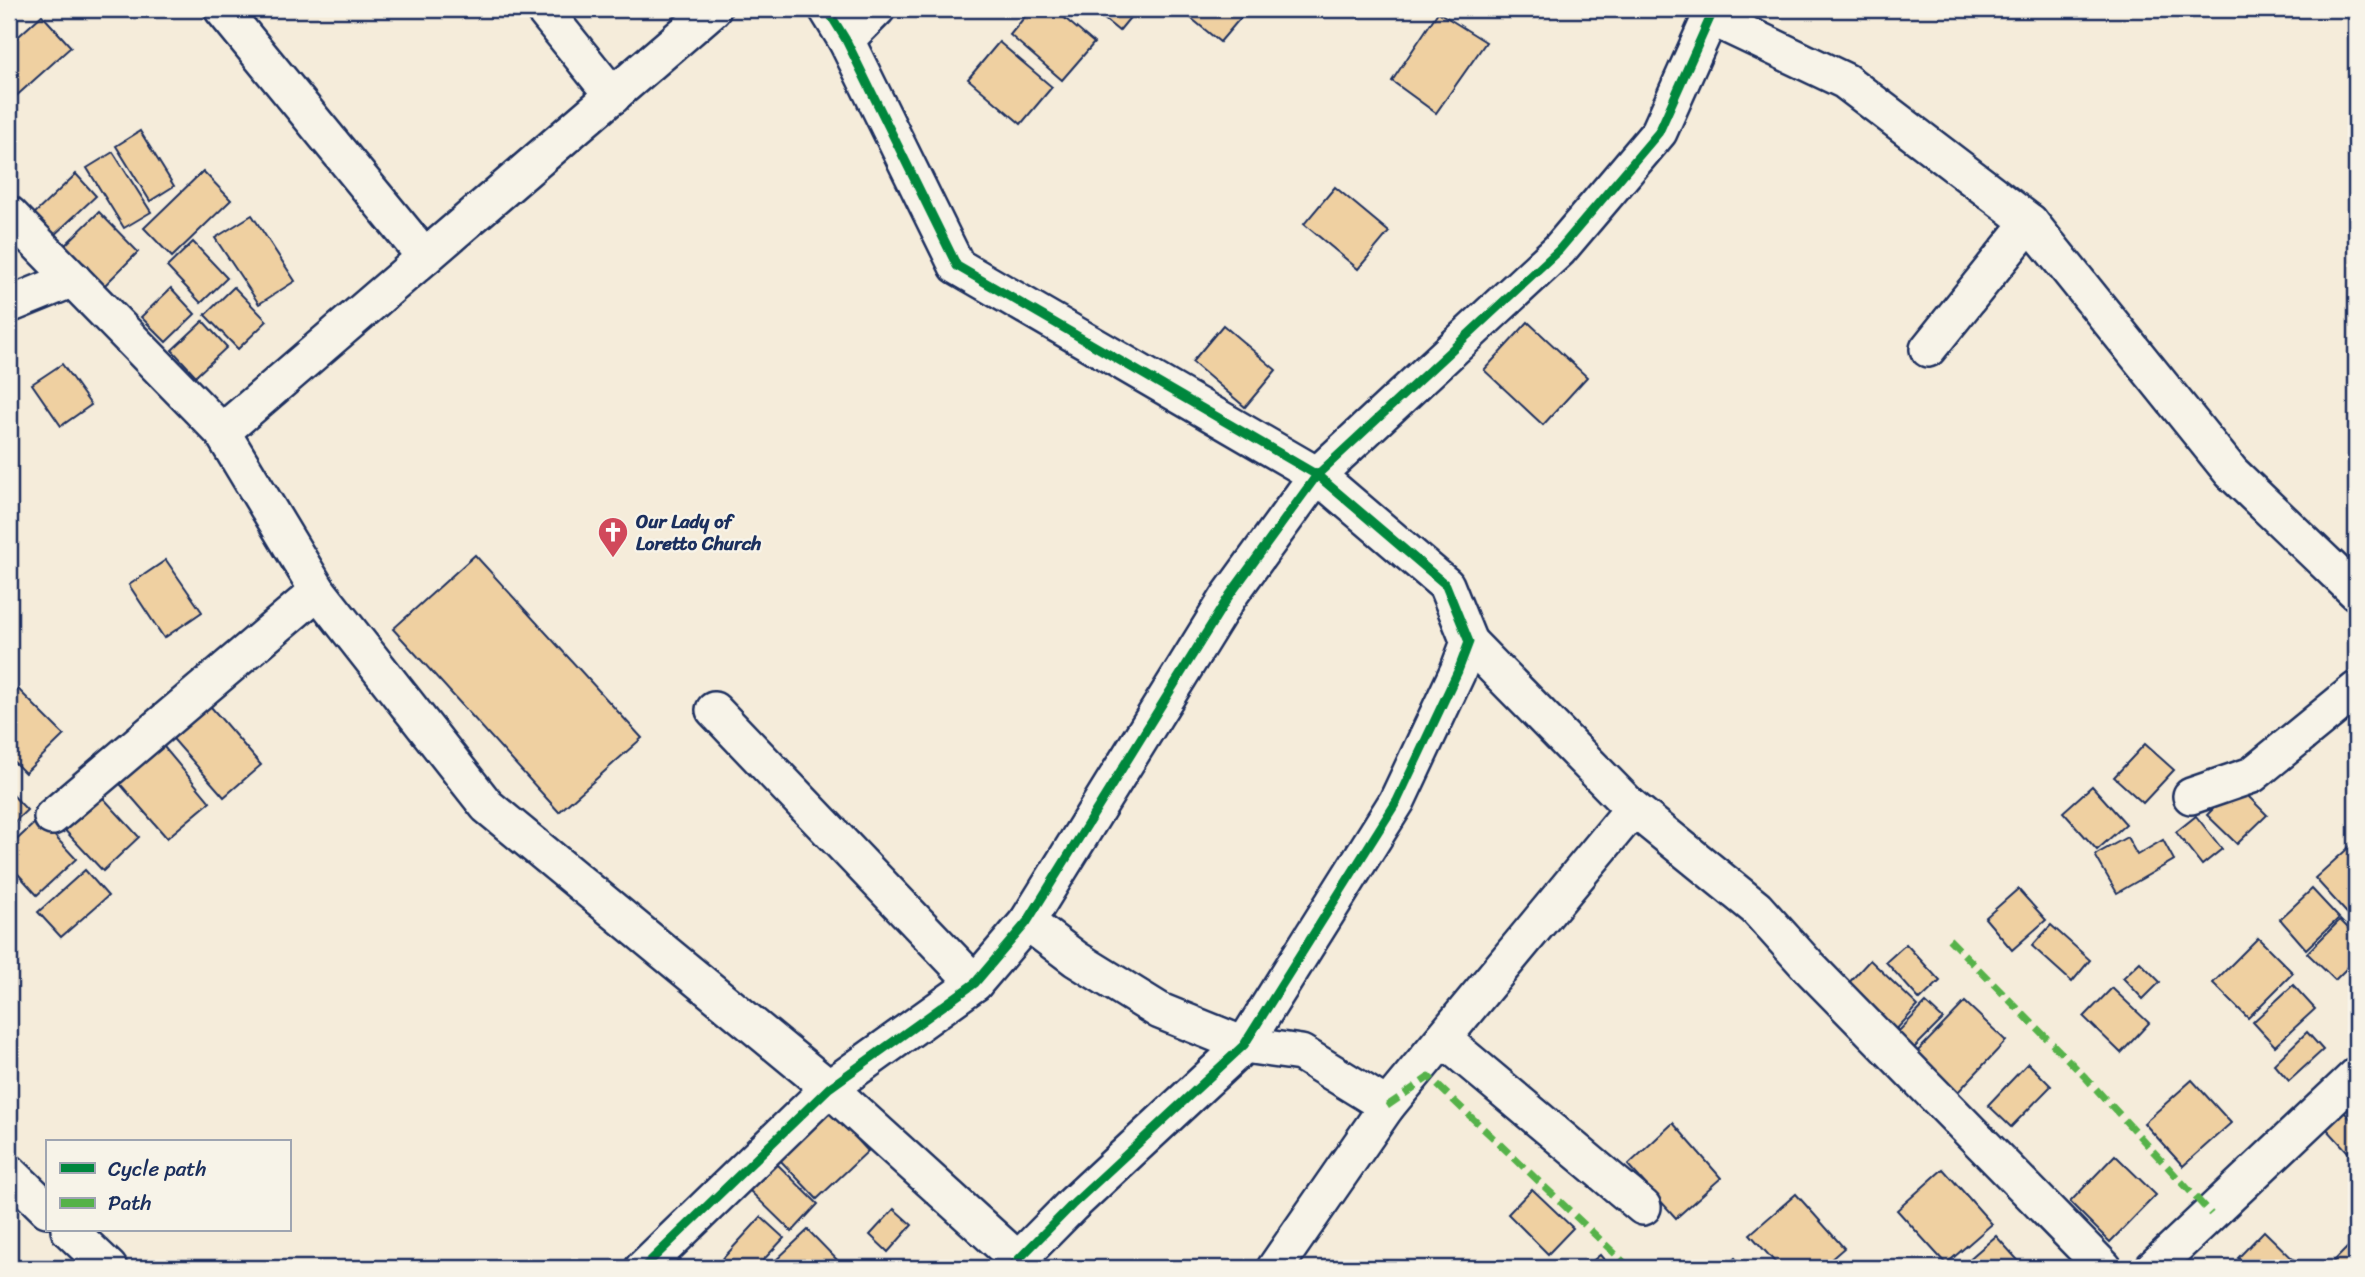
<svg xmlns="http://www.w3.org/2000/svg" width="2365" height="1277" viewBox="0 0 2365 1277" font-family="Sriracha,sans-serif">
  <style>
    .building { fill: #efd0a1; stroke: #1b2f5e; stroke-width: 2 }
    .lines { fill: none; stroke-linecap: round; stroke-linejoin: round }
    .minor-casing { stroke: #1b2f5e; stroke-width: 40 }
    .minor { stroke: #f7f3e8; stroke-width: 35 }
    .quiet { stroke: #55b248; stroke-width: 7; stroke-dasharray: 14 7; stroke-linecap: butt }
    .cycleway-casing { stroke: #f7f3e8; stroke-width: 13 }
    .cycleway { stroke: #00873e; stroke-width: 9 }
    .labels { text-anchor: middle; stroke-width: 5; stroke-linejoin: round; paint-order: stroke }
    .poi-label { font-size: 19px; font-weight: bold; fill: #1b2f5e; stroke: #f7f3e8; text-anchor: start }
  </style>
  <rect width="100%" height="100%" fill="#f5ecda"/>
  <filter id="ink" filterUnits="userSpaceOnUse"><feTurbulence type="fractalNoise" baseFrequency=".0143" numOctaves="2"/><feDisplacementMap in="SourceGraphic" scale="14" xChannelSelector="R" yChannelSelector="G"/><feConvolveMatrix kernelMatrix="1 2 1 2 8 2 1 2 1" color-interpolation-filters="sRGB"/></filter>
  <g filter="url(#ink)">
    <g class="building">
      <polygon points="1031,9 1054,9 1094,43 1062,80 1010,35"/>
      <polygon points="1092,9 1137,9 1119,31"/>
      <polygon points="1180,9 1248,9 1220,42"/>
      <polygon points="1438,12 1486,42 1436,113 1392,81"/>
      <polygon points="42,15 71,47 14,98 9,92 9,45"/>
      <polygon points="999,42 1052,87 1021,124 968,79"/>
      <polygon points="140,131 174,186 150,201 116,146"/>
      <polygon points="113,152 151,212 124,228 87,168"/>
      <polygon points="203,171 231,200 172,257 144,228"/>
      <polygon points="76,174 96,196 52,237 32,216"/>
      <polygon points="1335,187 1389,232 1358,269 1304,224"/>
      <polygon points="99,212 138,252 102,288 62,248"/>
      <polygon points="252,215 295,281 259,304 215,238"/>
      <polygon points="193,242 227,278 201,303 167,267"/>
      <polygon points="234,287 267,321 238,349 205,315"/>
      <polygon points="171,288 195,314 166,342 141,317"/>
      <polygon points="203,321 227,347 196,376 172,350"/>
      <polygon points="1528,322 1587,377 1543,425 1484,370"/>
      <polygon points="1223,325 1276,370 1245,407 1192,362"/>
      <polygon points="62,364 91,405 61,426 32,384"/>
      <polygon points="475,555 642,738 559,812 393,629"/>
      <polygon points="166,560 202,612 164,638 129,585"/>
      <polygon points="18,689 64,735 25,773 9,757 9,698"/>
      <polygon points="205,700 261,765 224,797 168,733"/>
      <polygon points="159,741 210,802 167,838 115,778"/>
      <polygon points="2145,744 2174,770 2143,803 2114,777"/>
      <polygon points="2237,785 2267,815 2237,844 2207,815"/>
      <polygon points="2092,786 2126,824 2097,850 2063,812"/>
      <polygon points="95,789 139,837 103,871 59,824"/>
      <polygon points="9,791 27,810 9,827"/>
      <polygon points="2196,816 2222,849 2202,865 2176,832"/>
      <polygon points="39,819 76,859 37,895 9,864 9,847"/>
      <polygon points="2127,837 2137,855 2163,840 2174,860 2117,893 2095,855"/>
      <polygon points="2356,841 2356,919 2354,921 2315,878"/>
      <polygon points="85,870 108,896 61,937 38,912"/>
      <polygon points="2018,889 2046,920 2012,950 1985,918"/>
      <polygon points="2312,889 2339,918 2306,949 2280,919"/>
      <polygon points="2340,920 2356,936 2356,959 2335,980 2307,953"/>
      <polygon points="2051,925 2090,960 2072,982 2032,946"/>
      <polygon points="2258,938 2293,973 2248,1018 2213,983"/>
      <polygon points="1906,944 1940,981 1920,1000 1886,962"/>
      <polygon points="1870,960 1918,1006 1892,1034 1844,988"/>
      <polygon points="2140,962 2160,982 2143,999 2123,978"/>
      <polygon points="2293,985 2315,1009 2275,1046 2253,1022"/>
      <polygon points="2112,988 2149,1023 2121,1053 2084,1017"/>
      <polygon points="1965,1002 2006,1041 1956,1094 1915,1054"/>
      <polygon points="1926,1003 1943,1019 1913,1049 1897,1033"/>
      <polygon points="2307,1032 2323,1050 2289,1081 2274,1064"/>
      <polygon points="2028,1063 2051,1086 2011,1127 1988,1105"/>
      <polygon points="2192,1080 2231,1123 2183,1166 2144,1123"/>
      <polygon points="830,1110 868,1151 817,1199 778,1158"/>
      <polygon points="2343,1111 2356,1124 2356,1144 2348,1152 2326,1128"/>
      <polygon points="1673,1123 1721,1178 1676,1218 1628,1165"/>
      <polygon points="2115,1155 2156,1195 2110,1242 2070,1202"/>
      <polygon points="774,1161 818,1204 792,1232 748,1189"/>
      <polygon points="1943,1169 1992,1224 1946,1264 1897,1210"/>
      <polygon points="1532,1189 1573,1228 1548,1254 1508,1214"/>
      <polygon points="1796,1194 1844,1248 1821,1268 1780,1268 1750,1234"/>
      <polygon points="894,1209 912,1225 888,1252 870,1235"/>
      <polygon points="761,1217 784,1238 756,1268 720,1268 717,1265"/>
      <polygon points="808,1230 845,1268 780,1268 774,1262"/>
      <polygon points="2264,1231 2301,1267 2300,1268 2249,1268 2238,1258"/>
      <polygon points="1996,1236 2025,1268 1959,1268"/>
      <polygon points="2356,1239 2356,1268 2332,1268 2329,1266"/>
      <polygon points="1600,1255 1611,1268 1584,1268"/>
      <polygon points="1735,1258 1744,1268 1724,1268"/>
    </g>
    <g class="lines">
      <g class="minor-casing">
        <g id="minor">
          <polyline points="222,9 425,257"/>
          <polyline points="543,9 613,96"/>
          <polyline points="827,9 846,40 957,266 1317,475 1446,585 1469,642 1458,671 1397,801 1244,1045 1072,1205 1010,1268"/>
          <polyline points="1710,17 1845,81 2030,222 2231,472 2356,592"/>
          <polyline points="846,40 877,9"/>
          <polyline points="9,214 222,432 318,591 487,806 829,1088 1027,1268"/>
          <polyline points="9,305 73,279"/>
          <polyline points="1928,349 2030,222"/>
          <polyline points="222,432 713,9"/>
          <polyline points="1469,642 1628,804"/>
          <polyline points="714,710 975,983"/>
          <polyline points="2191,796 2252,775 2356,690"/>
          <polyline points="52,817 318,591"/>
          <polyline points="1027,922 1076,959 1160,1011 1244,1045 1301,1053 1387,1106"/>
          <polyline points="1443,1039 1643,1207"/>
          <polyline points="9,1172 47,1209"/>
          <polyline points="69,1230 109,1268"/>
          <polyline points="643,1268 829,1088 975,983 1027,922 1229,596 1317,475 1559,250 1659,132 1714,9"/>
          <polyline points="1275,1268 1387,1106 1631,811 1628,804 1756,908 1809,967 2104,1268"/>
          <polyline points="2153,1268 2356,1076"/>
        </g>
      </g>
      <use href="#minor" class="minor"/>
      <g class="quiet">
        <polyline points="1949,939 2085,1077 2211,1214"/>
        <polyline points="1387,1106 1429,1077 1630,1268"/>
      </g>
      <g class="cycleway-casing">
        <g id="cycleway">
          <polyline points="827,9 846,40 957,266 1317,475 1446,585 1469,642 1458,671 1397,801 1244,1045 1072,1205 1010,1268"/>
          <polyline points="643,1268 829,1088 975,983 1027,922 1229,596 1317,475 1559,250 1659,132 1714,9"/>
        </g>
      </g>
      <use href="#cycleway" class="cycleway"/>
    </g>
  </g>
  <defs>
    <g id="church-pin" transform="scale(1.575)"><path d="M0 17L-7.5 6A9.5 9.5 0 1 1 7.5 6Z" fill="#d1495b" stroke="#f7f3e8"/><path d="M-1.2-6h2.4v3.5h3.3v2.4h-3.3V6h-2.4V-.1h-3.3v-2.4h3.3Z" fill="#fff"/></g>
  </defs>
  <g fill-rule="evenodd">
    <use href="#church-pin" x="613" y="532"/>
  </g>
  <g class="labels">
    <g class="poi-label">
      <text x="636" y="528">Our Lady of<tspan x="636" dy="22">Loretto Church</tspan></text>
    </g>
  </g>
  <rect width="2365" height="1277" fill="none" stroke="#f7f3e8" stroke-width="35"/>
  <rect x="18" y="18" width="2330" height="1242" fill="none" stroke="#1b2f5e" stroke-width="2.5" filter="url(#ink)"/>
  <rect x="46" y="1140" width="245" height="91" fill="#f7f3e8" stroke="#9fa5b1" stroke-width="2"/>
  <rect x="60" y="1163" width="35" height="10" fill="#00873e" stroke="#9fa5b1" stroke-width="2"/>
  <text x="108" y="1176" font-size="21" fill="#1b2f5e">Cycle path</text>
  <rect x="60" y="1198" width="35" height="10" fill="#55b248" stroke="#9fa5b1" stroke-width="2"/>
  <text x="108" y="1210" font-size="21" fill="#1b2f5e">Path</text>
</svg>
